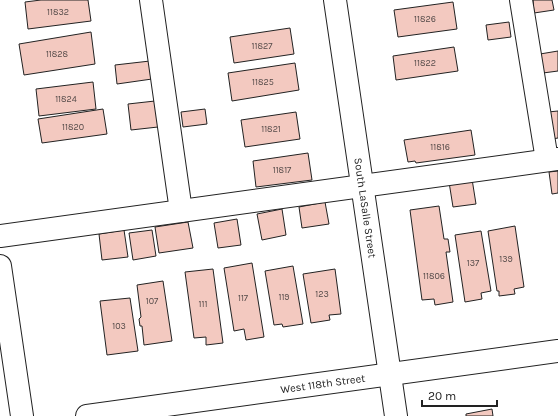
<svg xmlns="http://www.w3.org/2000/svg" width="558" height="416" viewBox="0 0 558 416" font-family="Karla,sans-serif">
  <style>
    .building { fill: #f3c9c0; stroke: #222 }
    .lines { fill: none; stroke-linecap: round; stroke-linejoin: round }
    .minor-casing { stroke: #222; stroke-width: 24 }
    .minor { stroke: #fff; stroke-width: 22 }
    .labels { text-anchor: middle; stroke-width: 3; stroke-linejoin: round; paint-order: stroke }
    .number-label { font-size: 9px; fill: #564c4a }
    .street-label { font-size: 11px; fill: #222; stroke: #fff }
  </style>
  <rect width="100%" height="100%" fill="#fff"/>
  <g class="building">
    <polygon points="41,0 88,0 91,21 28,29 25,2"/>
    <polygon points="533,0 552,0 554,10 534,13"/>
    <polygon points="453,2 457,29 398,37 394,10"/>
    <polygon points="509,22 511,37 488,40 486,25"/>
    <polygon points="290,28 294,54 234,63 230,37"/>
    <polygon points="91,32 95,64 24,75 19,44"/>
    <polygon points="454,47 458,71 396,80 393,56"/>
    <polygon points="558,51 558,71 543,73 540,54"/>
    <polygon points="150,61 152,79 117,84 115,65"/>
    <polygon points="295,63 299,90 232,101 228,73"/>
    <polygon points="93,82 96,109 39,116 36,89"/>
    <polygon points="155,101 158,127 131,130 128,104"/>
    <polygon points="103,109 107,134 42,143 38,119"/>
    <polygon points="205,109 207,124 183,127 181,112"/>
    <polygon points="558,111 558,138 552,139 548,112"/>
    <polygon points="296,112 300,139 245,147 241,120"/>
    <polygon points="471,130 475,155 416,163 415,161 408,162 404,140"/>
    <polygon points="308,153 312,180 256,187 253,161"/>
    <polygon points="558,171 558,193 552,194 549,172"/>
    <polygon points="472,179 476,204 453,207 449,182"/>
    <polygon points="325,202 329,224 302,228 299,207"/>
    <polygon points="439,206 444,239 448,239 450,252 446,252 453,302 435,305 434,299 422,300 410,210"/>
    <polygon points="282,209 286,235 262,240 257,214"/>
    <polygon points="237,219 241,245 218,248 214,223"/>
    <polygon points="188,222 193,248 159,253 155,227"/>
    <polygon points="515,226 524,287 514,289 515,294 499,296 499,291 497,291 488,231"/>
    <polygon points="124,230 128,257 102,260 99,234"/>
    <polygon points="152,230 156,256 133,260 129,233"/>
    <polygon points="481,231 491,291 481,293 482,299 465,302 455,235"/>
    <polygon points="252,263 264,337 246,340 244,329 234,331 224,268"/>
    <polygon points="293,266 303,324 283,327 282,324 274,325 265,271"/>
    <polygon points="213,269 223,343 206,345 206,337 194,338 185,272"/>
    <polygon points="335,269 341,314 329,315 330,320 311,323 303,274"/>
    <polygon points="163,281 172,341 144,345 142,326 140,326 139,319 141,317 137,285"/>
    <polygon points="130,298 138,351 107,355 100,301"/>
    <polygon points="492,409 493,416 466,416 466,414"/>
  </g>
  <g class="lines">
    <g class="minor-casing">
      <g id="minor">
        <polyline points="151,0 181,211"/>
        <path id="s1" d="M 335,0 L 396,416"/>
        <polyline points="521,0 547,160"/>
        <polyline points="0,236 558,159"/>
        <polyline points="0,266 22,416"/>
        <path id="s2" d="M 87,416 L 558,351"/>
      </g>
    </g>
    <use href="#minor" class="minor"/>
  </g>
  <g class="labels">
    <g class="number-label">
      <text x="58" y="15">11832</text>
      <text x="425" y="22">11826</text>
      <text x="262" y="49">11827</text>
      <text x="57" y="57">11828</text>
      <text x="425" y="66">11822</text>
      <text x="263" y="85">11825</text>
      <text x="66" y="102">11824</text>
      <text x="73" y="130">11820</text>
      <text x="271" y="132">11821</text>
      <text x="440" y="150">11816</text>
      <text x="282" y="173">11817</text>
      <text x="506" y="262">139</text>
      <text x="473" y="266">137</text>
      <text x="434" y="279">11806</text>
      <text x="322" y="297">123</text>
      <text x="284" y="300">119</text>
      <text x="243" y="301">117</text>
      <text x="152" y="304">107</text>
      <text x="203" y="307">111</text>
      <text x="119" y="329">103</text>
    </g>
    <g class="street-label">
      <text dy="4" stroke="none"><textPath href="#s1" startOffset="210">South LaSalle Street</textPath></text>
      <text dy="4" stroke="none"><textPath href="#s2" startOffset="238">West 118th Street</textPath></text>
    </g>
  </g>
  <path d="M422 400v6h75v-6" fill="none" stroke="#222222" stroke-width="2"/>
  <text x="428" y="400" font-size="12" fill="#222222" stroke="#ffffff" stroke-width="3" paint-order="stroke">20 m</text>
</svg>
